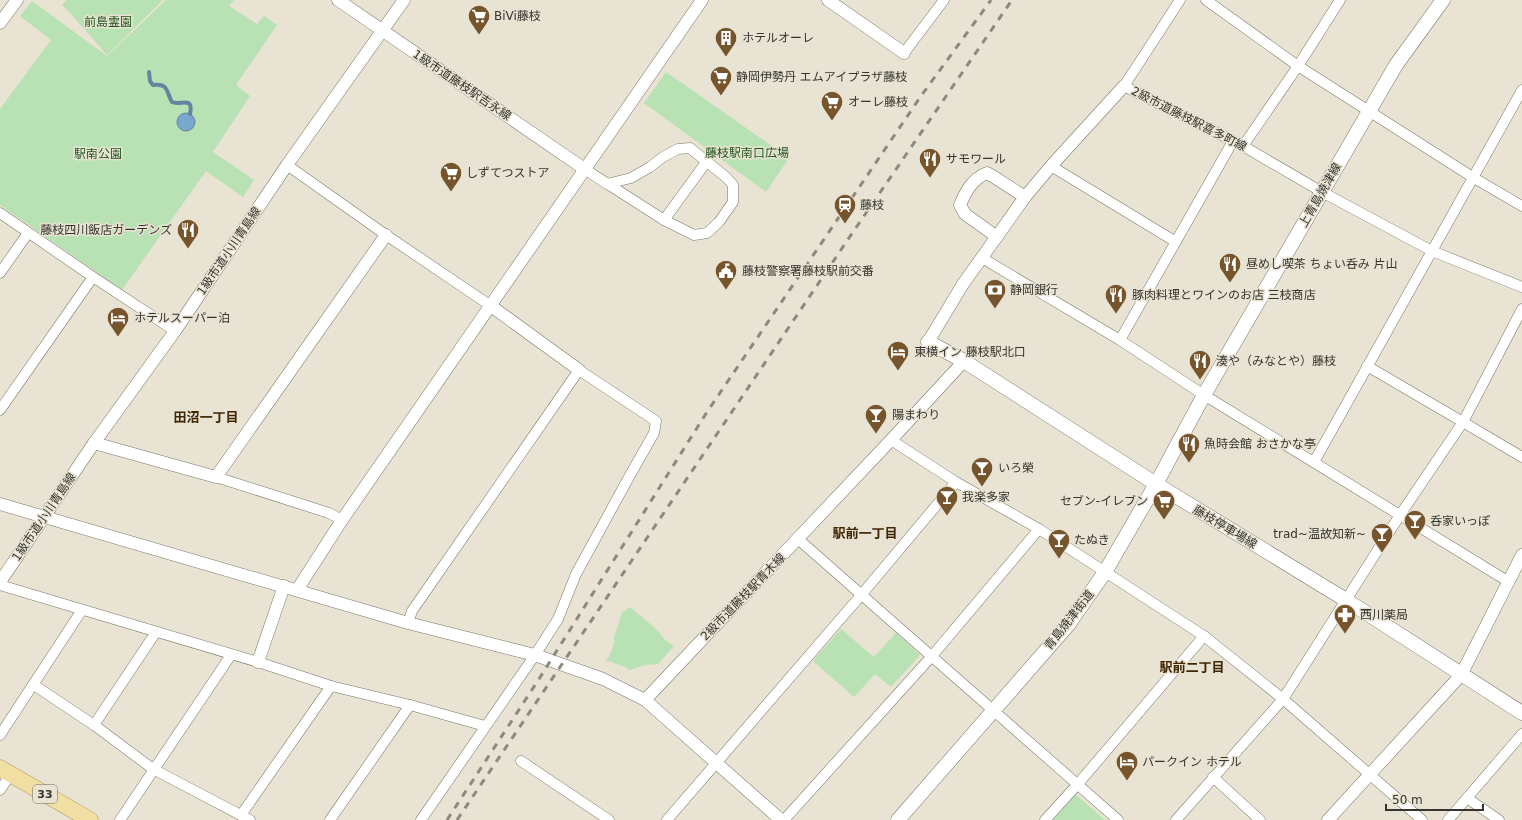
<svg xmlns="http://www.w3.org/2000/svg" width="1522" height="820" viewBox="0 0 1522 820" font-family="'DejaVu Sans','Noto Sans JP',sans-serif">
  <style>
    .green { fill: #b8e1b4 }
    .water { fill: #78a8cf; stroke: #64859f }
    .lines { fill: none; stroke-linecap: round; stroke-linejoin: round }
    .stream { stroke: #64859f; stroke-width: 4 }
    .minor-casing { stroke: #7b7768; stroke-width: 11 }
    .tertiary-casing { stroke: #7b7768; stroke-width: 13 }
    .secondary-casing { stroke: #7b7768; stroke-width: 15 }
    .primary-casing { stroke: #a99452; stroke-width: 17 }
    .minor { stroke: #fff; stroke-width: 10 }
    .tertiary { stroke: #fff; stroke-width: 12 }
    .secondary { stroke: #fff; stroke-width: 14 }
    .primary { stroke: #f1dea3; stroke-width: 16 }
    .rail { stroke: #8d897e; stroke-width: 3; stroke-dasharray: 7 7; stroke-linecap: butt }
    .labels { text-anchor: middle; stroke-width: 3; stroke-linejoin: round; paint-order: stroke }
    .shield { fill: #e8e3d3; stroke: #6b6860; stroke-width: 1 }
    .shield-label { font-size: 11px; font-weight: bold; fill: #36342e }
    .poi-label { font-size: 12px; fill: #36342e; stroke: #e8e3d3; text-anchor: start }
    .park-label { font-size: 12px; fill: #1f561c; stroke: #e8e3d3 }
    .street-label { font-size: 12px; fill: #36342e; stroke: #e8e3d3 }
    .neighbourhood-label { font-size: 13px; font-weight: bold; fill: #3f2603; stroke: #e8e3d3 }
  </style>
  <rect width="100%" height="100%" fill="#e8e3d3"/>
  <g class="green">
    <polygon points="67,0 163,0 107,55 72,15 62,5"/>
    <polygon points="166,0 234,0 229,6 257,24 264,16 277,25 236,85 250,96 213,152 254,180 243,197 206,171 122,290 0,205 0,109 51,40 20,16 32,1 107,56"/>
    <polygon points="666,72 789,158 766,192 644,103"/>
    <polygon points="630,607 657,630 665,640 674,646 658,664 645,665 630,670 623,666 605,660 609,657 614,644 614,637 622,613"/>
    <polygon points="841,629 874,657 896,633 920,655 891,687 875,674 854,697 813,661"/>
    <polygon points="1075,794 1105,820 1053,820"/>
  </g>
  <circle class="water" cx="186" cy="122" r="9"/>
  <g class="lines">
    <path class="stream" d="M 149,72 L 150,81 L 153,85 C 169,83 166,92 172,102 C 180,106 194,95 190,114"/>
    <g class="minor-casing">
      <g id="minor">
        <polyline points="1180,0 1124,86 1243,146 1322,192 1432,251 1522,287"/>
        <polyline points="1206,0 1298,66 1474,178 1522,206"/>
        <polyline points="904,53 944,0"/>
        <polyline points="1243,146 1298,66 1340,0"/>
        <polyline points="287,165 386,235 491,306"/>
        <polyline points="1051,166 1176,242"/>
        <polyline points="586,170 607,184 631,178 650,167 663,157 678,149 690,148 727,178 733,185 733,202 719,222 707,233 694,235 664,220 586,170"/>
        <polyline points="0,213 93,277 175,331"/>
        <polyline points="664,220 707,161"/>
        <polyline points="982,258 1120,340 1204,395 1509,582"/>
        <polyline points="0,273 28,233"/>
        <polyline points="1120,340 1233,141"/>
        <polyline points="1367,366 1463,422 1522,309"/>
        <polyline points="0,410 93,277"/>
        <polyline points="891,440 956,482 1039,529 1204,636 1283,699 1422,820"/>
        <polyline points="1314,462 1522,90"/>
        <polyline points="216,477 329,513 342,520"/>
        <polyline points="798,539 1118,820"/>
        <polyline points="0,585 258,662 331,686 410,705 485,726"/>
        <polyline points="408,623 412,611 579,370 656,421 654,433 629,477 576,574 558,619 535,655 421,820"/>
        <polyline points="34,685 94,725 153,769 250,820"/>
        <polyline points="94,725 156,632"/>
        <polyline points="0,735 82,610"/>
        <polyline points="521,761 609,820"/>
        <polyline points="1213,777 1260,820"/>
        <polyline points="0,790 11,774"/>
        <polyline points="1467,798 1522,734"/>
        <polyline points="241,815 331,686"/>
        <polyline points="120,820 231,655"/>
        <polyline points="330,820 410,705"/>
        <polyline points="667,820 862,594 956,482"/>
        <polyline points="784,820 932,656 1039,529"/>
        <polyline points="1045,820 1077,785 1204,636"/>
        <polyline points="1176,820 1283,699 1400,515 1463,422 1522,457"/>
        <polyline points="1448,820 1467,798 1499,820"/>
      </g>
    </g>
    <g class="tertiary-casing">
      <g id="tertiary">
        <polyline points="338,0 586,170"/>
        <polyline points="828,0 904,53"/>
        <polyline points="0,23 17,0"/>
        <path d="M 997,237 L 965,214 L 960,205 C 966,191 972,179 987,173 L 994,177 L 1025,197"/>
        <polyline points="491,306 579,370"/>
        <polyline points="928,342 963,284 1025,197 1051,166 1124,86"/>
        <polyline points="94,443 216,477 386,235"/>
        <polyline points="0,504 408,623 535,655 603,679 645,700 781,820"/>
        <polyline points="0,582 94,443 175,331 287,165 404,0"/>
        <polyline points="297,590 342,520 702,0"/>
        <polyline points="258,662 284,586"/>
        <polyline points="645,700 891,440 964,361"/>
        <polyline points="1328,820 1461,675 1522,555"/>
      </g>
    </g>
    <g class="secondary-casing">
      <g id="secondary">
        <polyline points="928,342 964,361 1156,484 1346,600 1522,713"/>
        <polyline points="898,820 1068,625 1105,572 1156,484 1204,395 1396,65 1443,0"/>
      </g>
    </g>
    <g class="primary-casing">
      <polyline id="primary" points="0,768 90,820"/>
    </g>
    <use href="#minor" class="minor"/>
    <use href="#tertiary" class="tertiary"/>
    <use href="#secondary" class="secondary"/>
    <use href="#primary" class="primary"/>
    <g class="rail">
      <polyline points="447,820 539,679 707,412 921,96 991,0"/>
      <polyline points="457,820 853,232 1012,0"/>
    </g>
  </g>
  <defs>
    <g id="supermarket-pin" transform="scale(1.15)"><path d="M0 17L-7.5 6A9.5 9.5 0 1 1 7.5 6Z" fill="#76552c" stroke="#e8e3d3"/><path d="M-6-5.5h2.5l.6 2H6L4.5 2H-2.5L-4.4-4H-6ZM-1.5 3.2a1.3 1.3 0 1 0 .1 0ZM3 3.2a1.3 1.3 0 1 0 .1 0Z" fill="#fff"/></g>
    <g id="building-pin" transform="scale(1.15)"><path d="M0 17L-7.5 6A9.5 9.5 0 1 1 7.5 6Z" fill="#76552c" stroke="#e8e3d3"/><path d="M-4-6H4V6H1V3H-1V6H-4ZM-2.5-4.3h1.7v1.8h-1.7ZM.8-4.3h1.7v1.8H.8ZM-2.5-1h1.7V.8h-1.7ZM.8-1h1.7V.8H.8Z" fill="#fff"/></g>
    <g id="restaurant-pin" transform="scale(1.15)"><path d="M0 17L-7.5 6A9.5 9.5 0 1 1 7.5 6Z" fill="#76552c" stroke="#e8e3d3"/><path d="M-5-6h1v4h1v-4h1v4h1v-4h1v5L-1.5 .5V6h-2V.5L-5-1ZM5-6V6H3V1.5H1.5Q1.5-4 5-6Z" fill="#fff"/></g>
    <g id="station-pin" transform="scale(1.15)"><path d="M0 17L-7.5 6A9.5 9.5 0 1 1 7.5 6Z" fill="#76552c" stroke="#e8e3d3"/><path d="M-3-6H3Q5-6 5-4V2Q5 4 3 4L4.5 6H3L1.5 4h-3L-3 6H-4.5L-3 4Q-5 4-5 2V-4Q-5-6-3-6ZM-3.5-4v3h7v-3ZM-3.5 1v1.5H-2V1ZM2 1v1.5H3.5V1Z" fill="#fff"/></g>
    <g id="civic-pin" transform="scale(1.15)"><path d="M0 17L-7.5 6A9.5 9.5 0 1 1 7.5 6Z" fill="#76552c" stroke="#e8e3d3"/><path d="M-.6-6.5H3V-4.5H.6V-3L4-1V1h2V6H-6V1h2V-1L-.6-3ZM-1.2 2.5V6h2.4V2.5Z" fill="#fff"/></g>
    <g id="bank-pin" transform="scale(1.15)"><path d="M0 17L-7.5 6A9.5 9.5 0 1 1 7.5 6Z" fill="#76552c" stroke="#e8e3d3"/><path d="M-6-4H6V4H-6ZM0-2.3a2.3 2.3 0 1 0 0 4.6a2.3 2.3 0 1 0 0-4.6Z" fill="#fff"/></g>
    <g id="hotel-pin" transform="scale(1.15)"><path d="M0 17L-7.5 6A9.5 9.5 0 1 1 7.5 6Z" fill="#76552c" stroke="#e8e3d3"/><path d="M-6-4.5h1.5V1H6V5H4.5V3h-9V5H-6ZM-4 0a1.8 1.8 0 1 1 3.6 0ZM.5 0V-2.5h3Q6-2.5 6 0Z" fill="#fff"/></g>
    <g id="bar-pin" transform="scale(1.15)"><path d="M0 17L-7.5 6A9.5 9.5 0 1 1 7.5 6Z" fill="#76552c" stroke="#e8e3d3"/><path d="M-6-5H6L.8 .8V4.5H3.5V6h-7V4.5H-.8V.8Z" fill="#fff"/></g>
    <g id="pharmacy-pin" transform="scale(1.15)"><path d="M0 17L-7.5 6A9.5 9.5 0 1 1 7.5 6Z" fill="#76552c" stroke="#e8e3d3"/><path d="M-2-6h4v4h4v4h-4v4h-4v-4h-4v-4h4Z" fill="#fff"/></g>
  </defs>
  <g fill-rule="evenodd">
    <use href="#supermarket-pin" x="479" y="16"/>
    <use href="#building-pin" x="726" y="38"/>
    <use href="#supermarket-pin" x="721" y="77"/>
    <use href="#supermarket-pin" x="832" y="102"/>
    <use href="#restaurant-pin" x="930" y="159"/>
    <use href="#supermarket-pin" x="451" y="173"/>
    <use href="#station-pin" x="845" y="205"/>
    <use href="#restaurant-pin" x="188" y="230"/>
    <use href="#restaurant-pin" x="1230" y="264"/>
    <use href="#civic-pin" x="726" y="271"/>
    <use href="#bank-pin" x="995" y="290"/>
    <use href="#restaurant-pin" x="1116" y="295"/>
    <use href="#hotel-pin" x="118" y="318"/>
    <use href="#hotel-pin" x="898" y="352"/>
    <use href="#restaurant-pin" x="1200" y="361"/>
    <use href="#bar-pin" x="876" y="415"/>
    <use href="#restaurant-pin" x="1189" y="444"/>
    <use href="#bar-pin" x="982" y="468"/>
    <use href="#bar-pin" x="947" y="497"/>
    <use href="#supermarket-pin" x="1164" y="501"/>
    <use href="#bar-pin" x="1415" y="521"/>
    <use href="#bar-pin" x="1382" y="534"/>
    <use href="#bar-pin" x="1059" y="540"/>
    <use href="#pharmacy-pin" x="1345" y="615"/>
    <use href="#hotel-pin" x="1127" y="762"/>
  </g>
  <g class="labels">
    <rect class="shield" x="33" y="785" width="24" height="18" rx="3"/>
    <g class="shield-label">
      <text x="45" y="798">33</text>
    </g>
    <g class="poi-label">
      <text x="494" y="20">BiVi藤枝</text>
      <text x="742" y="42">ホテルオーレ</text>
      <text x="736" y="81">静岡伊勢丹 エムアイプラザ藤枝</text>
      <text x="848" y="106">オーレ藤枝</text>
      <text x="946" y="163">サモワール</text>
      <text x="466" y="177">しずてつストア</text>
      <text x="860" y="209">藤枝</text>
      <text x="172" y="234" text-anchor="end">藤枝四川飯店ガーデンズ</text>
      <text x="1246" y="268">昼めし喫茶 ちょい呑み 片山</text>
      <text x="742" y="275">藤枝警察署藤枝駅前交番</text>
      <text x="1010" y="294">静岡銀行</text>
      <text x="1132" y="299">豚肉料理とワインのお店 三枝商店</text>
      <text x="134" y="322">ホテルスーパー泊</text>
      <text x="914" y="356">東横イン 藤枝駅北口</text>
      <text x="1216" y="365">湊や（みなとや）藤枝</text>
      <text x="892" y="419">陽まわり</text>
      <text x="1204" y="448">魚時会館 おさかな亭</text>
      <text x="998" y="472">いろ榮</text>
      <text x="962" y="501">我楽多家</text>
      <text x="1148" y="505" text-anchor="end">セブン-イレブン</text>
      <text x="1430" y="525">呑家いっぽ</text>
      <text x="1366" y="538" text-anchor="end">trad~温故知新~</text>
      <text x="1074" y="544">たぬき</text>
      <text x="1360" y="619">西川薬局</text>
      <text x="1142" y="766">パークイン ホテル</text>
    </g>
    <g class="park-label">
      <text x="108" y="26">前島霊園</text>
      <text x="747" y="157">藤枝駅南口広場</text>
      <text x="98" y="158">駅南公園</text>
    </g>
    <g class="street-label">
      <text transform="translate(462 85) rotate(34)" y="4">1級市道藤枝駅吉永線</text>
      <text transform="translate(1189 119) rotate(27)" y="4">2級市道藤枝駅喜多町線</text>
      <text transform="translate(1320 195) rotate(-60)" y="4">上青島焼津線</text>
      <text transform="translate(229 251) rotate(-56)" y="4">1級市道小川青島線</text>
      <text transform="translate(44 517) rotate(-56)" y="4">1級市道小川青島線</text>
      <text transform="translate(1225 527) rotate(31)" y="4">藤枝停車場線</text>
      <text transform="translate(743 597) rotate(-46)" y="4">2級市道藤枝駅青木線</text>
      <text transform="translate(1069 620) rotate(-52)" y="4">青島焼津街道</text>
    </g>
    <g class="neighbourhood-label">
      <text x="206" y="422">田沼一丁目</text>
      <text x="865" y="538">駅前一丁目</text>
      <text x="1192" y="672">駅前二丁目</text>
    </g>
  </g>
  <path d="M1386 804v6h97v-6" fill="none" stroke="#36342e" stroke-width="2"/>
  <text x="1392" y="804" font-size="12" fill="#36342e" stroke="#e8e3d3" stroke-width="3" paint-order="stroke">50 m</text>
</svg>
